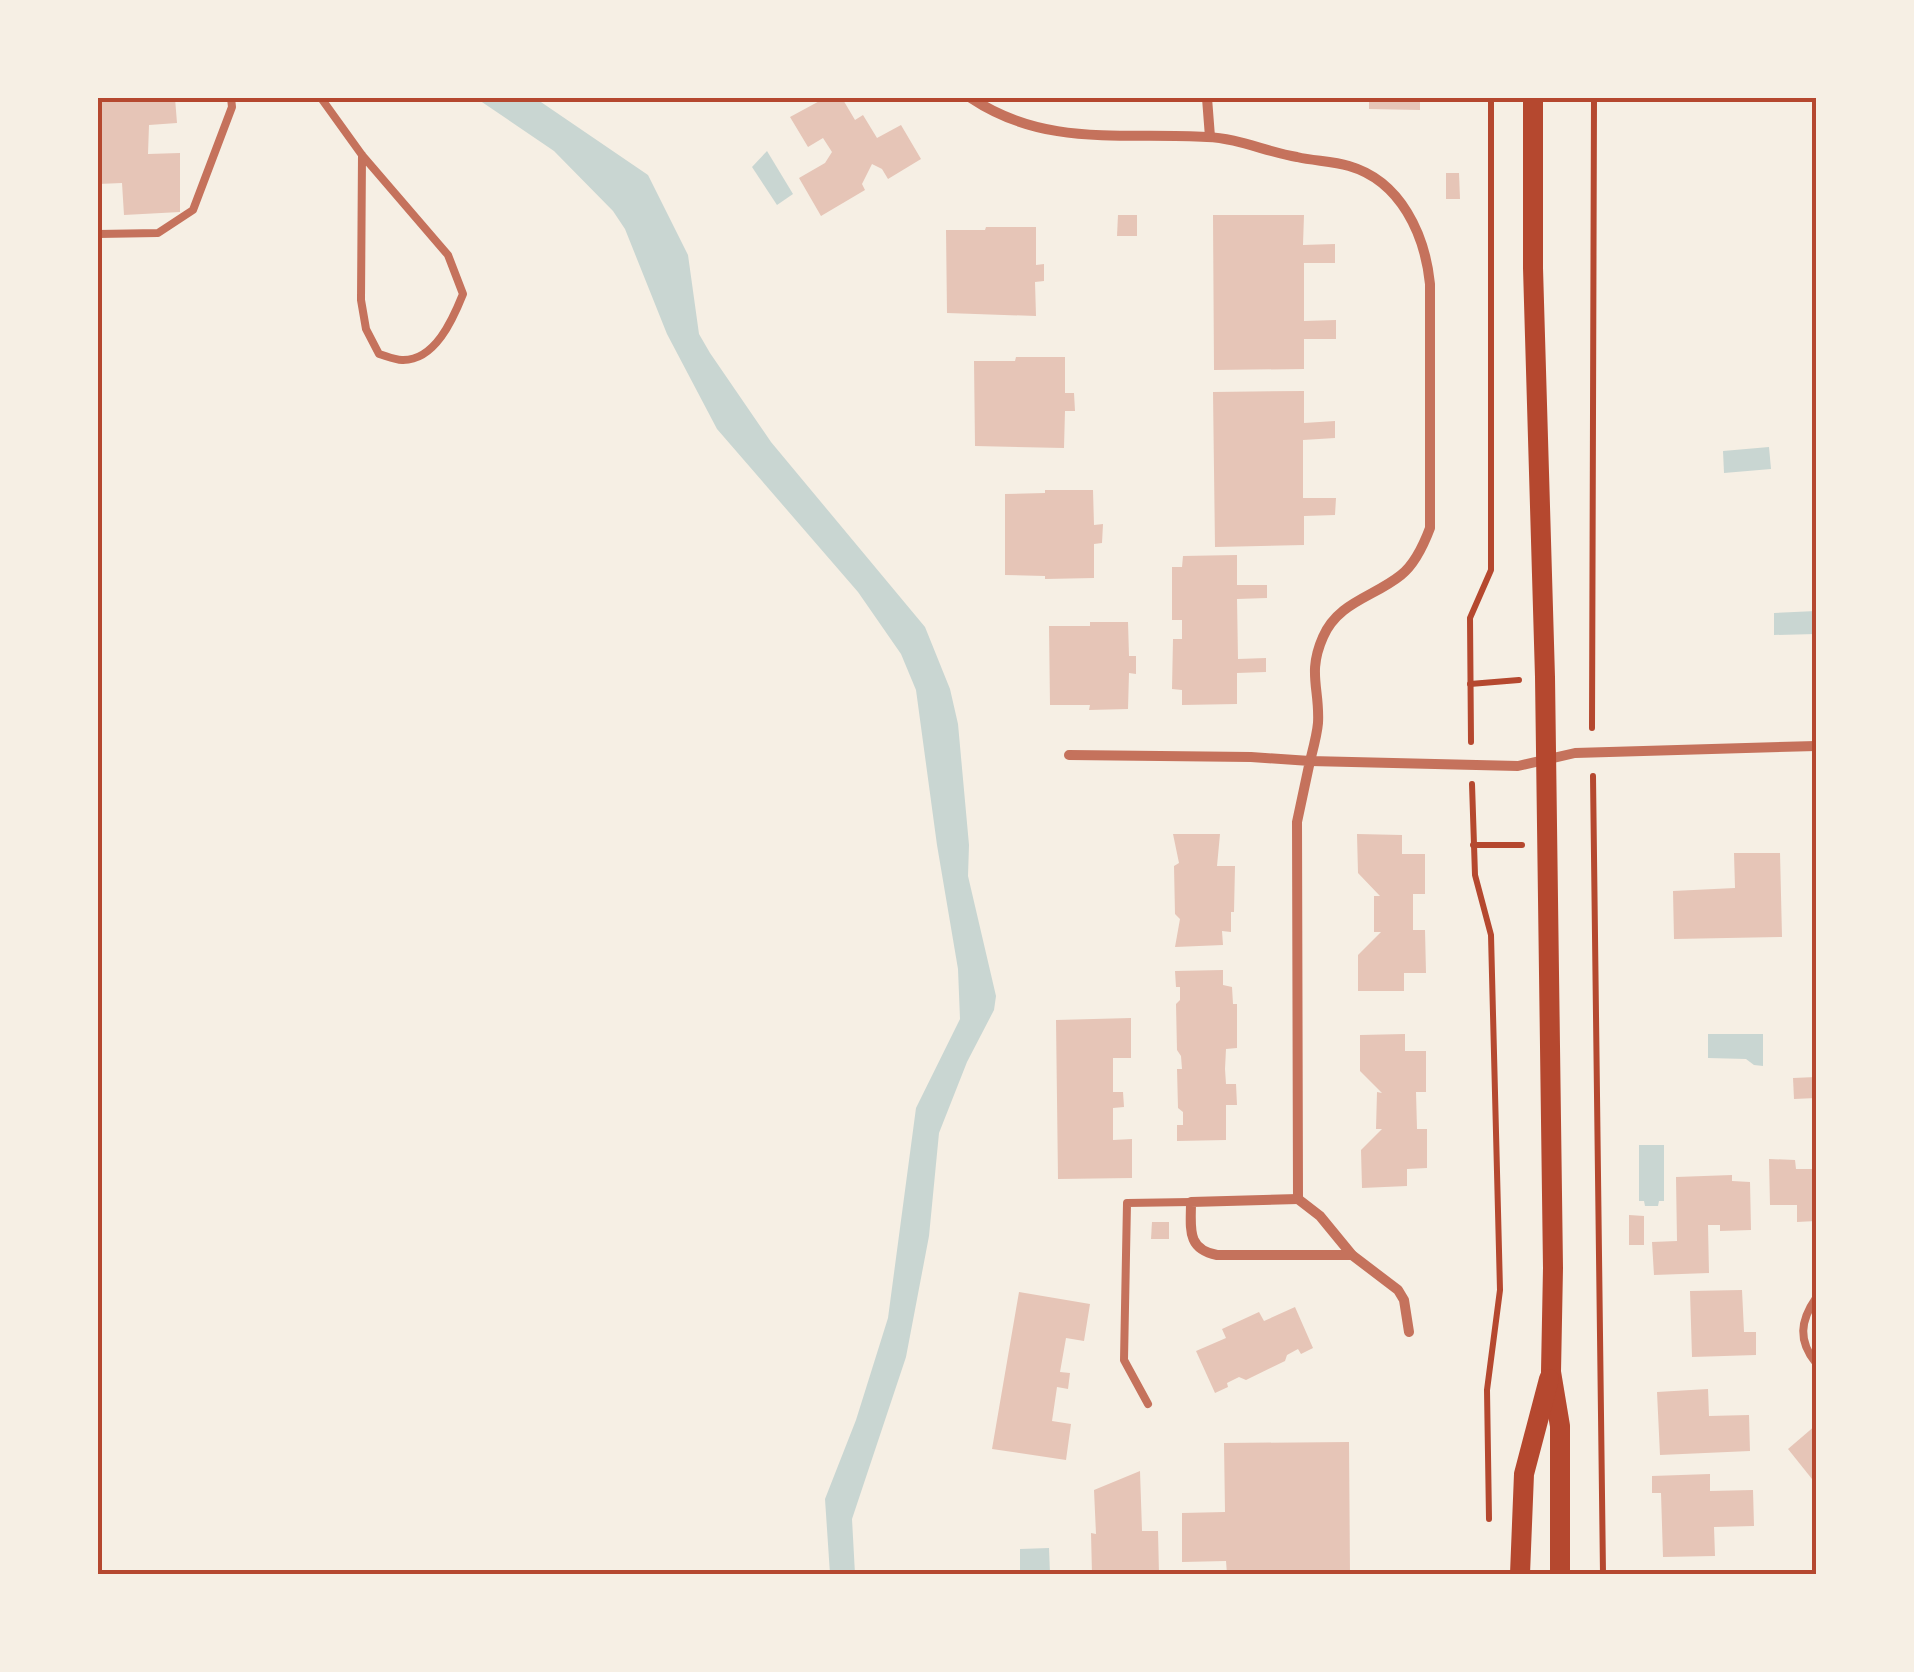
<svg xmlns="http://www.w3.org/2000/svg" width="1914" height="1672" viewBox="0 0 1914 1672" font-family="'Noto Sans',sans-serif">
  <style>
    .water { fill: #c9d6d2 }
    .building { fill: #e6c5b7 }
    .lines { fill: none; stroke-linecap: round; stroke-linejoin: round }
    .path { stroke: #b5482f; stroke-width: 6 }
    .service { stroke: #c5725c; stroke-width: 8 }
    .minor { stroke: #c5725c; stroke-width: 10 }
    .secondary { stroke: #b5482f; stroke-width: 20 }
    .neatline { fill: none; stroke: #b5482f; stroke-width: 4 }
  </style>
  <rect width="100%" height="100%" fill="#f6efe4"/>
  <g class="water">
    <polygon points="476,98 535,98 648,175 688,255 699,334 710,353 771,442 925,627 950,689 958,724 969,845 968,876 996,996 994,1010 967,1062 939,1133 929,1236 906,1357 852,1519 855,1574 830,1574 825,1499 856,1420 888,1318 916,1108 960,1019 958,969 937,845 916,690 901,654 858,592 717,429 667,334 625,229 613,211 554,151"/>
    <polygon points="767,151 793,194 777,205 752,167"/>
    <polygon points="1769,447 1771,469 1724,473 1723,451"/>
    <polygon points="1816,611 1816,634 1774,635 1774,613"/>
    <polygon points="1708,1034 1763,1034 1763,1066 1754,1065 1746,1059 1708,1058"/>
    <polygon points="1639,1145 1664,1145 1664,1201 1659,1201 1658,1206 1645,1206 1644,1201 1639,1201"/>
    <polygon points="1049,1548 1050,1574 1020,1574 1020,1549"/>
  </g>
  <g class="building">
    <polygon points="120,98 175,98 177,123 149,125 148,154 180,153 180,212 124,215 122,183 98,184 98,101"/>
    <polygon points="825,98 842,98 855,120 863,115 877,138 901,125 921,159 888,179 882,169 872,164 862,184 865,190 821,216 799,178 825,163 832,152 823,138 808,147 790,117"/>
    <polygon points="1369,98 1420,98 1420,110 1369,109"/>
    <polygon points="1446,173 1459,173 1460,199 1446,199"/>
    <polygon points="1118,215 1137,215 1137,236 1117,236"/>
    <polygon points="1213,215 1304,215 1303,245 1335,244 1335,263 1304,263 1304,321 1336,320 1336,339 1304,339 1304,369 1214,370"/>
    <polygon points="986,227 1036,227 1036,265 1044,264 1044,281 1035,282 1036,316 947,313 946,230 985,230"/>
    <polygon points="1016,357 1065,357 1065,393 1074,393 1075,411 1065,411 1064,448 975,446 974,361 1015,361"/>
    <polygon points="1304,391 1304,423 1335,421 1335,438 1303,440 1303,498 1336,498 1335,515 1304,516 1304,545 1215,547 1213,392"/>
    <polygon points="1045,490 1093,490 1094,525 1103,524 1102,543 1094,544 1094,578 1045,579 1045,576 1005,575 1005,494 1045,493"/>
    <polygon points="1237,555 1237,585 1267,585 1267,598 1237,599 1238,659 1266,658 1266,672 1237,673 1237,704 1182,705 1182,690 1172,689 1173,639 1182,639 1182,620 1172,620 1172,567 1182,567 1183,556"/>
    <polygon points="1090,622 1128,622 1129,656 1136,656 1136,674 1129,673 1128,709 1089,710 1090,705 1050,705 1049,626 1090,626"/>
    <polygon points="1173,834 1220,834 1217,866 1235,866 1234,912 1231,912 1231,932 1222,931 1223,945 1175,947 1180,919 1175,914 1174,866 1179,863"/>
    <polygon points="1357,834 1402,835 1402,854 1425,854 1425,894 1413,894 1413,930 1425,930 1426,973 1404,973 1404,991 1358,991 1358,955 1381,932 1374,932 1374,896 1380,896 1358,873"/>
    <polygon points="1734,853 1780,853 1782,937 1674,939 1673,891 1735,888"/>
    <polygon points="1223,970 1223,985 1232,987 1233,1004 1237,1004 1237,1048 1226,1049 1225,1069 1226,1084 1236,1084 1237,1105 1226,1105 1226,1140 1177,1141 1177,1125 1183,1125 1183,1112 1178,1108 1177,1069 1182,1069 1181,1056 1177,1050 1176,1004 1180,1000 1180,987 1176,987 1175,971"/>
    <polygon points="1131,1018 1131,1058 1113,1058 1113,1092 1123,1092 1124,1107 1113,1108 1113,1140 1132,1139 1132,1178 1058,1179 1056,1020"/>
    <polygon points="1405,1034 1405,1051 1426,1051 1426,1092 1416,1092 1417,1129 1427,1129 1427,1168 1407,1169 1407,1186 1362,1188 1361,1150 1382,1129 1376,1129 1377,1092 1382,1093 1360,1071 1360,1035"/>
    <polygon points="1816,1077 1816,1098 1794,1099 1793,1078"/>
    <polygon points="1769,1159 1795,1160 1796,1169 1816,1169 1816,1221 1797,1222 1797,1205 1770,1205"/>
    <polygon points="1732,1175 1732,1181 1750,1182 1751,1230 1720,1231 1720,1225 1708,1225 1709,1273 1654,1275 1652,1242 1677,1241 1676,1177"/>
    <polygon points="1629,1215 1644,1216 1644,1245 1629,1245"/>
    <polygon points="1152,1222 1169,1222 1169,1239 1151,1239"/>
    <polygon points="1742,1290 1744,1332 1756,1332 1756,1355 1692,1357 1690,1291"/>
    <polygon points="1019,1292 1090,1304 1084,1341 1066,1338 1060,1372 1070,1373 1068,1389 1057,1387 1052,1421 1071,1424 1066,1460 992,1449"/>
    <polygon points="1295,1307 1313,1348 1301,1354 1298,1349 1287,1355 1285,1361 1246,1380 1239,1377 1227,1383 1228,1387 1215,1393 1196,1351 1226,1338 1222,1329 1259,1312 1264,1321"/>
    <polygon points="1708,1389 1709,1416 1749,1415 1750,1451 1660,1455 1657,1392"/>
    <polygon points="1816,1425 1816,1484 1788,1449"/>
    <polygon points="1349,1442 1350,1574 1227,1574 1226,1561 1182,1562 1182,1513 1225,1512 1224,1443"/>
    <polygon points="1140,1471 1142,1531 1158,1531 1159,1574 1092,1574 1091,1533 1096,1534 1094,1490"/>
    <polygon points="1710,1474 1710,1491 1753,1490 1754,1526 1714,1527 1715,1556 1663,1557 1661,1493 1652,1493 1652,1476"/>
  </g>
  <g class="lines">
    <g class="path">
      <polyline points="1470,684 1519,680"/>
      <polyline points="1592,728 1594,98"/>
      <polyline points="1471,742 1470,618 1491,570 1491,98"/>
      <polyline points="1593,776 1603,1574"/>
      <polyline points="1472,784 1475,875 1491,935 1500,1290 1487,1390 1489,1519"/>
      <polyline points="1473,845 1522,845"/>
    </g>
    <g class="service">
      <path d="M 321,98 L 362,155 L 448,255 L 463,294 C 453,319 435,361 402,360 C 395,360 386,356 379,354 L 366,329 L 361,300 L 362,155"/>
      <polyline points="98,234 158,233 193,210 232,107 231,98"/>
      <path d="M 1816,1298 C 1800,1321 1798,1341 1816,1363"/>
      <polyline points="1148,1404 1124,1360 1127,1203 1191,1202"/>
    </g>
    <g class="minor">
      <path d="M 971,98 C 1046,148 1123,132 1207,137 C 1237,138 1267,152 1297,157 C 1314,161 1332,161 1349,166 C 1401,181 1425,235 1430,284 L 1430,528 C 1424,544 1415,564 1401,575 C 1374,597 1338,602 1323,637 C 1307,673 1320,689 1318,723 C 1317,735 1313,749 1310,761 L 1518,766 L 1575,753 L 1816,746"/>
      <polyline points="1207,98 1210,137"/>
      <polyline points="1069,755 1251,757 1310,761 1297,822 1298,1199 1320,1216 1352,1255 1398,1290 1404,1300 1409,1332"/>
      <path d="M 1298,1199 L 1191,1202 C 1191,1228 1186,1249 1217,1255 L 1352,1255"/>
    </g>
    <g class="secondary">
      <polyline points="1533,98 1533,268 1545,677 1553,1268 1551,1372 1560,1426 1560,1574"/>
      <polyline points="1520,1574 1524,1474 1549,1379"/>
    </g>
  </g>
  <rect width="1914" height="1672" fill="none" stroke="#f6efe4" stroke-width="200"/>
  <rect x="100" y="100" width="1714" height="1472" class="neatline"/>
</svg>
